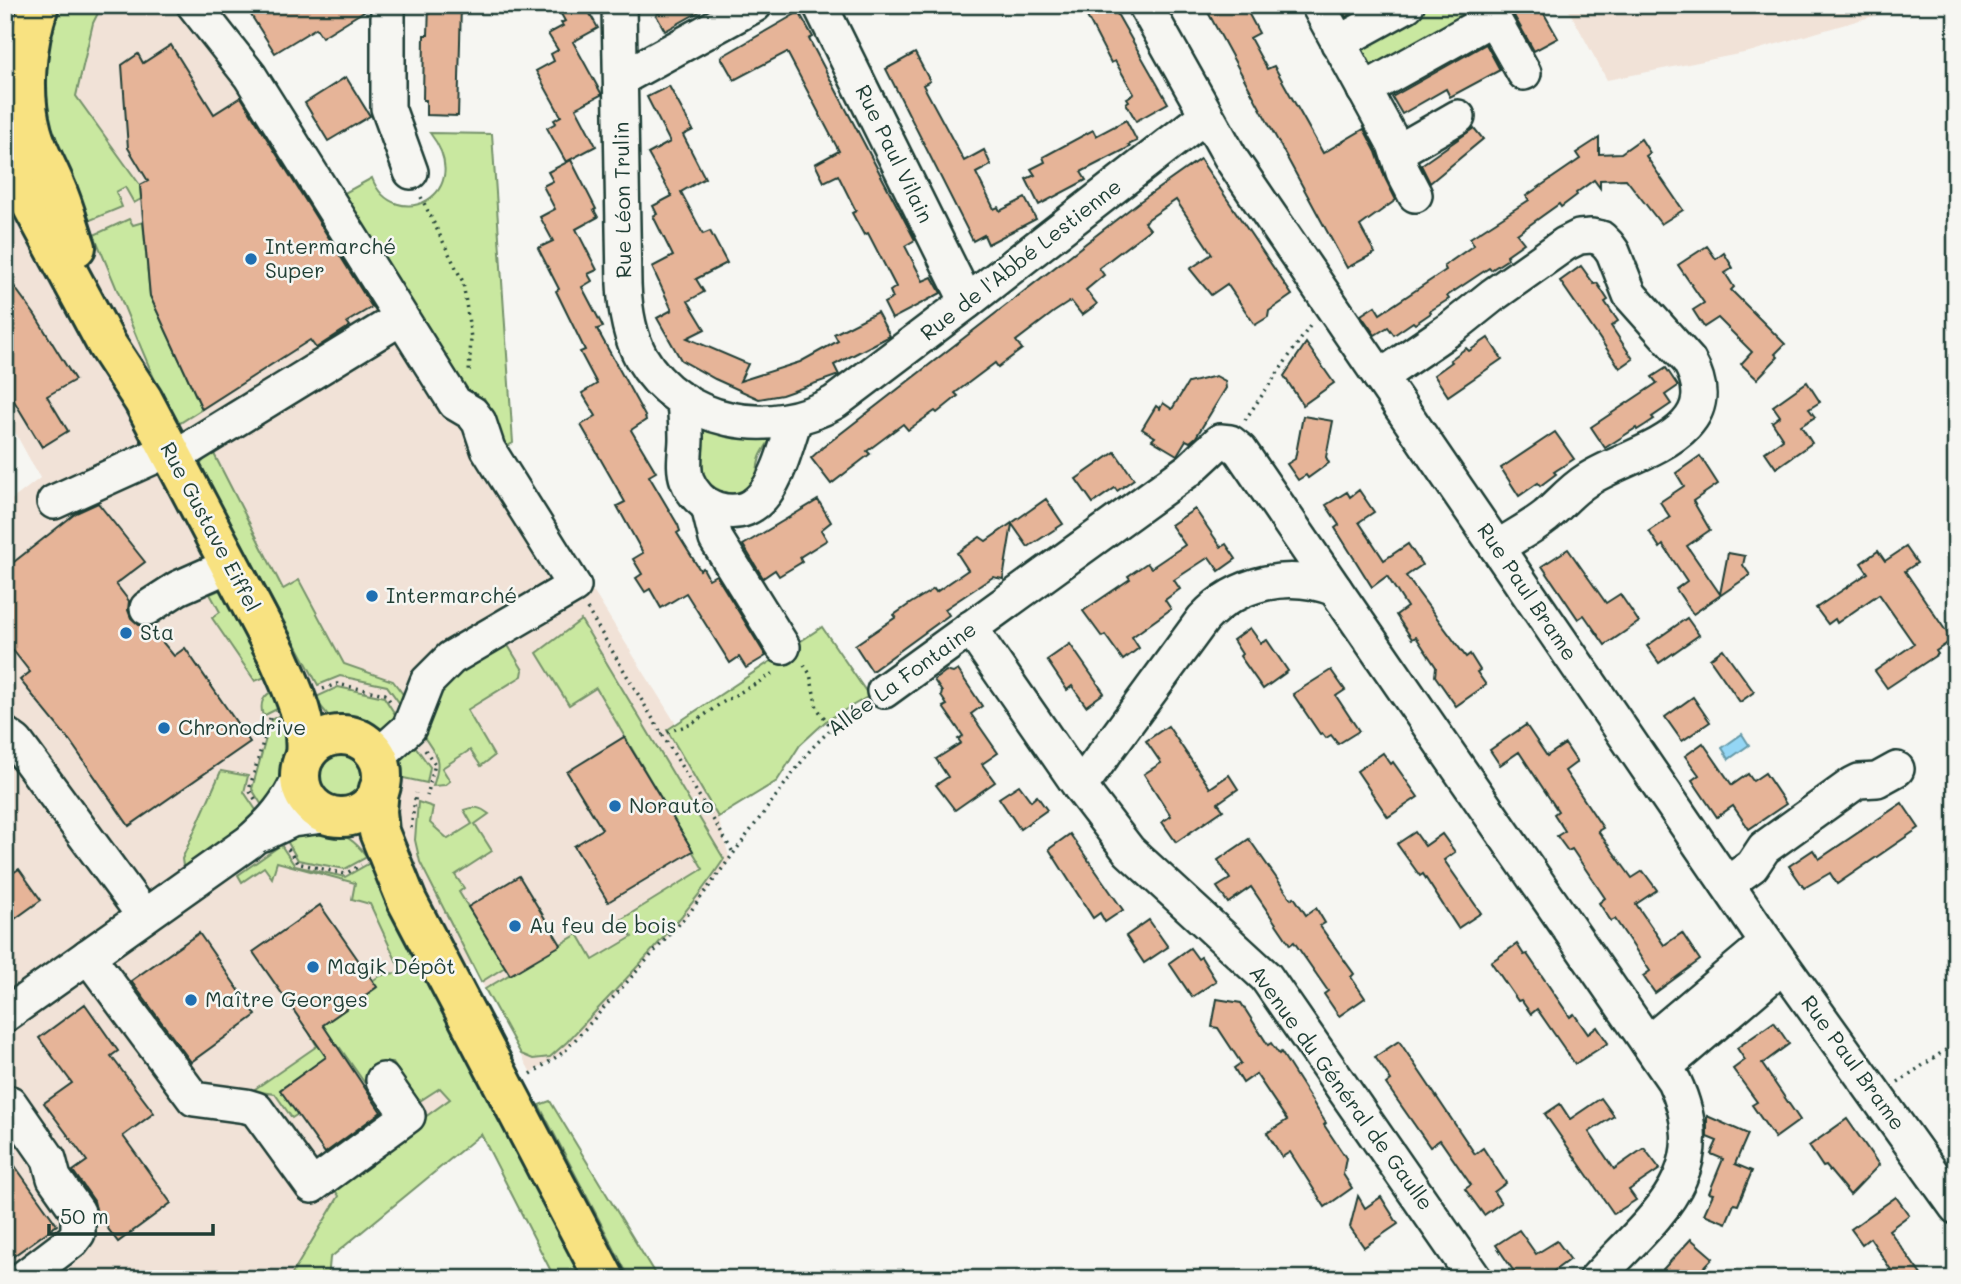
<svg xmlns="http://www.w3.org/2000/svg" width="1961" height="1284" viewBox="0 0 1961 1284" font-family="Mali,sans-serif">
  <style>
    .built { fill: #f1e2d7 }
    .green { fill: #c9e8a0; stroke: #74926a; stroke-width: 2 }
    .water { fill: #94d6f5; stroke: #6599a8; stroke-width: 2 }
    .building { fill: #e6b498; stroke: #1f3d34; stroke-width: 2 }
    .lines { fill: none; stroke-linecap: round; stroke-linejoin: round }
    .minor-casing { stroke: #1f3d34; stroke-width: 38 }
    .major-casing { stroke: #1f3d34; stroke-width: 44 }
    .highway-casing { stroke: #1f3d34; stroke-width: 44 }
    .path { stroke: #1f3d34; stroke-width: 3.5; stroke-dasharray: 2 5; stroke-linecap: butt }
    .minor { stroke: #f6f6f2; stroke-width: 33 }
    .major { stroke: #f8e281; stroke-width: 38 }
    .highway { stroke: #f8e281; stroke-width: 38 }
    .poi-dot { fill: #1f6fb2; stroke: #f6f6f2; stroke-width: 2.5 }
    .labels { text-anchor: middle; stroke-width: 5; stroke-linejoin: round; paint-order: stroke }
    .street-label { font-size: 21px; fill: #1f3d34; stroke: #f6f6f2 }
    .poi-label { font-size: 21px; fill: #1f3d34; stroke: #f6f6f2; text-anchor: start }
  </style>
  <rect width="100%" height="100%" fill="#f6f6f2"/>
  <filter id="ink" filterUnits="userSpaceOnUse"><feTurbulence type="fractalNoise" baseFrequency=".0143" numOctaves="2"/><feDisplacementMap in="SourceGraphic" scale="14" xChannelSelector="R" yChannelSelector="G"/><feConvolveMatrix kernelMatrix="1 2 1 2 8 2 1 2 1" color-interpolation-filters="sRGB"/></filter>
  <g filter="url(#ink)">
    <g class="built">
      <polygon points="102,5 222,5 337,197 484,398 504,448 676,724 668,730 718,817 730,860 690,912 565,1051 531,1073 472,965 416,977 476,1103 339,1196 289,1279 5,1279 5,505 40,478 5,414 5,199 64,165 76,96 93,23"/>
      <polygon points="1566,5 1900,5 1877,15 1749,52 1607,80"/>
    </g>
    <g class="green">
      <polygon points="54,5 102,5 93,23 76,96 140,185 141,199 134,203 125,187 116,192 122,207 88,221 46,127 44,34"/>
      <polygon points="1420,5 1478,5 1479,12 1375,78 1355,42"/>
      <path d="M 430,133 L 492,134 L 513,443 L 504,448 L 484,398 L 465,397 L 337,197 L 372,178 C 394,235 478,195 430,133 Z"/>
      <path d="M 129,219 L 133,225 L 143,222 L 150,296 L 202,409 L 180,423 L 173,420 C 144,359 121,297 94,235 Z"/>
      <path d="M 697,418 L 774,430 C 771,441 766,445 761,455 C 757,463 758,475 753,482 C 739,502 717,492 704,479 Z"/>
      <polygon points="212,450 283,589 299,580 344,664 393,681 405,697 403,708 387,686 340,676 318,685 200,465"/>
      <polygon points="227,587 273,674 255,681 212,618 220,612 210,594"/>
      <path d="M 581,620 L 724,859 C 680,926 621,983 567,1042 L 550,1057 L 533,1059 L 521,1054 L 485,989 L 578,934 L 593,960 L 632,937 L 622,919 L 703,869 L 596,688 L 569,705 L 537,653 Z"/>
      <polygon points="822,627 869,696 826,721 800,745 777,781 718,817 667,730"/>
      <path d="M 501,644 L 509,647 L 523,670 L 522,676 L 467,710 L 494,756 L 481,766 L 470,750 L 442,768 L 450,781 L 445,785 L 433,786 C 443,757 436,756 420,731 L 441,693 L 460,667 Z"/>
      <polygon points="338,687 384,697 400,722 378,736 365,727 332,720 314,698"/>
      <path d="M 275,690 L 289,703 L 263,716 C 259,703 263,695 275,690 Z"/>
      <polygon points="291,709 291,761 266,812 252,789 271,720"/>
      <polygon points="410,739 430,767 427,783 394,776 394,758"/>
      <circle cx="341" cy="776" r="22"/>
      <polygon points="221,771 248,776 244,792 260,816 191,867 183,866 182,859"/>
      <path d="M 418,802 L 433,807 L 430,823 L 448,839 L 472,824 L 464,810 C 475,806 480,807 489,814 L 475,824 L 492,851 L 455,875 L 464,888 L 459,892 L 505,967 L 481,982 L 420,862 L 415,840 Z"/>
      <path d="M 324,828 C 344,834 355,840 367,857 L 345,869 L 298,860 L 283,834 Z"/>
      <path d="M 281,845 L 295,866 L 345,877 L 370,863 L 488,1096 L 589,1279 L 555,1279 L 481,1134 L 330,1258 L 328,1279 L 289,1279 L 339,1196 L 331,1185 L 450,1099 L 440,1088 L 418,1102 L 393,1063 L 389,1063 L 364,1082 L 340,1048 L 281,1089 L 298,1114 L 292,1118 L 275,1094 L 252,1091 L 317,1046 L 310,1034 L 376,988 L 372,981 C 383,972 390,974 402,973 L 370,904 L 352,899 L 355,883 L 277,862 L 272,878 L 264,867 L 242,882 L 238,875 Z"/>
      <polygon points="550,1101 658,1279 630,1279 539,1105"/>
    </g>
    <polygon class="water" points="1742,734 1749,745 1729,759 1722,748"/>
    <g class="building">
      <polygon points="267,5 369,5 369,8 322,37 316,28 275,53 251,15"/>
      <polygon points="429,5 461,5 458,116 426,115 426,100 423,100 424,35 428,35"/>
      <polygon points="556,5 585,5 598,28 573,42 601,93 601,95 576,108 596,146 566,162 547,128 556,123 554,120 561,116 536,71 554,61 551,54 558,50 548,34 563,26 561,23 565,21"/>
      <polygon points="673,5 711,5 665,31 656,15"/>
      <polygon points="1081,5 1112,5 1168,103 1136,121 1126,103 1129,101 1127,98 1134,94 1115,61 1111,63"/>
      <polygon points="1204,5 1244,5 1259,33 1250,38 1267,69 1274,66 1323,153 1364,129 1376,152 1385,178 1396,200 1360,226 1375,253 1347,268"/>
      <polygon points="1340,5 1367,5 1346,17"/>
      <polygon points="1508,5 1539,5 1558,38 1534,51"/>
      <polygon points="799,12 813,37 809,39 915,240 905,246 923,281 932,277 941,293 892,319 884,303 893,298 890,291 896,287 868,233 864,235 852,213 856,211 838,175 824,182 815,164 839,151 787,52 734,80 721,57"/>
      <polygon points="1486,44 1500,70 1450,97 1446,89 1402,114 1392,97"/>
      <polygon points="171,45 214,114 241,97 372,307 347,322 350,326 316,348 310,340 202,409 150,296 140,185 148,181 128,148 122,65 138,54 143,63"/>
      <polygon points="915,53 930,81 923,85 964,161 984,150 991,165 976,173 994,209 998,207 1000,211 1025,198 1036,219 988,244 984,235 973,241 886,69"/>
      <polygon points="346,77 370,116 328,141 305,103"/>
      <polygon points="669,86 693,130 683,135 705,178 681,192 703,234 710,231 727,263 696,279 704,292 688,301 705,329 687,338 748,364 740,381 800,362 838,341 834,334 877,312 890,336 834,365 839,375 782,395 759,399 715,379 681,360 657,318 672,310 652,267 673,256 653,216 657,214 653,206 672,196 648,154 670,142 647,97"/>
      <polygon points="1126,120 1137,141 1128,145 1130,147 1081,172 1086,180 1039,205 1026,179 1035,175 1031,169 1045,162 1043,157 1093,130 1096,136"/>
      <polygon points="1474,128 1483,139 1430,183 1421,165"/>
      <polygon points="1599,138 1599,154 1621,153 1641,139 1650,153 1646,156 1683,210 1661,224 1626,179 1600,180 1600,188 1594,180 1576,193 1577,195 1561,207 1559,204 1517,234 1524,243 1507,255 1508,259 1491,270 1489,268 1447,296 1449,299 1430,311 1431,313 1415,324 1413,322 1394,335 1388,327 1375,335 1361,315 1375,306 1380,314 1446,270 1444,266 1474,245 1470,238 1529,200 1526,196 1580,159 1576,153"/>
      <polygon points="1200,159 1292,295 1269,311 1268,317 1255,325 1227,284 1211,295 1190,269 1212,254 1176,200 1144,222 1150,229 1099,268 1104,275 1086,290 1097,304 1082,315 1071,301 1054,312 1016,341 1022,349 998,367 995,363 955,393 958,396 937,413 935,411 908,430 903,424 867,451 870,454 831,484 811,458 822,448 1139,202"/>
      <polygon points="571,160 596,209 594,210 598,217 576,229 597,270 588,274 592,281 582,287 603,327 597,329 645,416 646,420 631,430 656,472 649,476 678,525 680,531 677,533 700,570 703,568 709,579 716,575 766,656 746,668 739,657 730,663 686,593 661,608 650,589 645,592 636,578 642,574 633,559 643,553 617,506 625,502 581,425 596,416 582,393 597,384 580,352 585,350 556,291 559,289 538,248 553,241 540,217 555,209 543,186 553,181 548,172"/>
      <polygon points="1707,246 1716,259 1724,253 1733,268 1725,273 1734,287 1731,290 1785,344 1775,354 1778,357 1757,379 1741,364 1752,352 1718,318 1704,327 1693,310 1704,303 1678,265"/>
      <polygon points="1581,266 1594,284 1597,283 1608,300 1605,302 1618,321 1611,326 1633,359 1620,368 1560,281"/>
      <polygon points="5,274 35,315 75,380 47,396 68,431 42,447 5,386"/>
      <polygon points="1488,338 1502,359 1448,396 1434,375 1452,362 1450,360 1466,348 1469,351"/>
      <polygon points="1306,343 1334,383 1303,405 1284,376"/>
      <polygon points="1666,368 1678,386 1665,395 1671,404 1652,417 1654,419 1645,425 1637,430 1636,428 1605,448 1591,427 1657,383 1652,377"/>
      <polygon points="1216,376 1225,381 1226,388 1196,437 1190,442 1186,440 1177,455 1152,440 1155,437 1142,429 1156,406 1160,409 1163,403 1172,409 1188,383"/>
      <polygon points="1807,382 1820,402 1809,409 1815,417 1801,426 1812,443 1776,468 1765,452 1783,439 1772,422 1780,416 1773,406"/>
      <polygon points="1303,416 1333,421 1326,457 1329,463 1308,478 1306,475 1298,480 1287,464 1295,459"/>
      <polygon points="1555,432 1574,459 1554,472 1556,474 1540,486 1538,483 1519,496 1501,468"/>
      <polygon points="1115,452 1134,479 1117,491 1115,488 1093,503 1076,479"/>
      <polygon points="1700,456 1718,484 1693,501 1710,530 1687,546 1720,594 1728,553 1745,556 1743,565 1750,575 1693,614 1676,589 1687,581 1663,545 1660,548 1649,531 1670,517 1660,502 1684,486 1676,473"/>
      <polygon points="1359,490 1374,512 1359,522 1384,560 1408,544 1422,565 1406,576 1466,657 1470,654 1480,670 1477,672 1486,685 1456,706 1435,676 1436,667 1416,637 1412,639 1396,615 1407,607 1387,576 1372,587 1335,528 1339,525 1326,505 1347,492 1350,497"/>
      <polygon points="1046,499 1063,524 1028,547 1012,524 1003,579 993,577 945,609 949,615 872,671 855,645 896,617 894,615 911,603 934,589 936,592 968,570 957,553 980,537 986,541"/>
      <polygon points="818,500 831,522 821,530 827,540 800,557 802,562 779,576 775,570 763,578 743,545"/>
      <polygon points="98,503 145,562 116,584 129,601 128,610 131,618 139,625 150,627 174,656 185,648 250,742 129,826 70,741 20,680 30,672 5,640 5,569 76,513"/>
      <polygon points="1195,509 1221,547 1226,544 1236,559 1219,571 1209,557 1174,580 1180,589 1165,600 1171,609 1132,637 1139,648 1123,660 1105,635 1102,637 1083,611 1130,579 1128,576 1147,563 1151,568 1185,545 1171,525"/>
      <polygon points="1906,547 1917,563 1905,571 1952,640 1936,651 1938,654 1887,688 1875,671 1914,644 1879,594 1837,623 1835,619 1828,624 1816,608 1868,573 1861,563 1878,551 1885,561"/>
      <polygon points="1568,549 1606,603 1620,594 1639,622 1605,645 1584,615 1578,619 1542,566"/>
      <polygon points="1687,618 1699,635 1659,663 1647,646"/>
      <polygon points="1250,628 1261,643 1267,640 1288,671 1263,689 1240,656 1242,654 1233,640"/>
      <polygon points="1070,644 1104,693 1086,706 1072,686 1067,690 1047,660"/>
      <polygon points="1723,649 1754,692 1740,702 1710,659"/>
      <polygon points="958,670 982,706 971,714 998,753 982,764 995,782 955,810 936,785 948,777 936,759 961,743 958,739 963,736 943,707 947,705 941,696 942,692 934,680 946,671 953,673"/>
      <polygon points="1331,670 1345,690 1336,696 1359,731 1338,744 1331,735 1326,738 1322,733 1320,734 1293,694"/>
      <polygon points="1693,697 1710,722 1682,741 1665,717"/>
      <polygon points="1526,725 1547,756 1565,744 1577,762 1565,771 1603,828 1598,831 1632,878 1643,871 1657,890 1636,904 1664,945 1682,933 1700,960 1655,993 1643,976 1650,971 1615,919 1611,921 1599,903 1605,898 1572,849 1568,851 1557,836 1565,831 1554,814 1558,811 1519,752 1500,765 1490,750"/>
      <polygon points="1168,726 1210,788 1229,775 1238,789 1218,803 1223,810 1176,842 1162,822 1171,816 1144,774 1161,763 1146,741"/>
      <polygon points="624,737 693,851 608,902 574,846 602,829 567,772"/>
      <polygon points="1703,743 1732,785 1748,774 1753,781 1765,773 1786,804 1749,829 1733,806 1717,817 1692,780 1699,775 1685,756"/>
      <polygon points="1383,753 1391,764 1393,762 1418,797 1388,817 1357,771"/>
      <polygon points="1019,785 1031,801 1037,796 1047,810 1020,829 999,798"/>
      <polygon points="1902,803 1919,828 1837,884 1830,873 1804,888 1789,866 1813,850 1819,859"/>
      <polygon points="1415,832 1425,846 1442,834 1455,852 1444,860 1481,913 1458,928 1423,874 1420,876 1397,844"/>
      <polygon points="1070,834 1123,910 1105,922 1100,913 1093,918 1049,849"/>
      <polygon points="1249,839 1291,899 1294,897 1306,915 1316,908 1325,923 1320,926 1354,974 1351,977 1365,998 1339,1016 1324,994 1328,991 1294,942 1290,945 1289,943 1251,887 1228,903 1217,887 1230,879 1218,860"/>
      <polygon points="19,869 41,900 5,926 5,878"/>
      <polygon points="519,876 561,945 510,975 468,907"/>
      <polygon points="320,905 377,987 323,1025 381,1112 325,1153 280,1090 326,1057 253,952"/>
      <polygon points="1149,920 1168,947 1144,963 1126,936"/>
      <polygon points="199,933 256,1015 191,1062 131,981"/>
      <polygon points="1517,944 1524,955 1527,954 1570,1017 1574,1014 1588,1034 1597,1027 1608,1043 1575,1064 1537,1009 1531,1014 1521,1000 1518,1001 1491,962"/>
      <polygon points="1190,948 1198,959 1201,957 1216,981 1192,997 1169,963"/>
      <polygon points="1217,999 1241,1003 1268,1045 1271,1043 1279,1054 1281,1052 1326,1123 1324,1125 1346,1158 1343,1174 1352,1188 1325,1207 1290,1152 1282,1157 1267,1133 1287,1120 1256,1074 1243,1083 1234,1068 1241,1063 1218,1028 1212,1027"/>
      <polygon points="85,1004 118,1051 111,1056 154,1113 123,1136 171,1203 118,1242 97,1214 94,1201 73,1171 87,1161 44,1103 72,1083 39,1038"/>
      <polygon points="1774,1022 1789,1044 1762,1064 1800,1120 1775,1138 1752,1105 1757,1102 1733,1069 1745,1060 1737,1048"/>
      <polygon points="1399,1041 1475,1154 1483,1148 1506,1183 1494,1192 1501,1203 1484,1215 1465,1189 1471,1185 1440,1140 1430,1147 1386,1084 1391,1080 1375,1057"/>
      <polygon points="1601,1098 1614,1116 1589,1132 1614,1169 1644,1148 1660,1169 1629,1190 1636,1200 1614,1214 1545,1114 1560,1104 1570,1119"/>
      <polygon points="1707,1116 1748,1134 1735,1164 1752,1171 1738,1205 1734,1204 1726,1223 1704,1214 1713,1194 1709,1193 1723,1159 1711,1154 1717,1141 1707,1137"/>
      <polygon points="1847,1119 1879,1165 1850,1195 1826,1166 1823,1167 1809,1146"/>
      <polygon points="5,1152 57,1225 5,1262"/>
      <polygon points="1358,1196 1365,1208 1381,1197 1398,1224 1364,1247 1350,1227"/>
      <polygon points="1896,1197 1909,1215 1889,1230 1924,1279 1897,1279 1870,1238 1862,1244 1851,1229"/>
      <polygon points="1519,1230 1536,1254 1557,1241 1570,1259 1543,1279 1519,1279 1496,1245"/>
      <polygon points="1691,1239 1713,1258 1693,1279 1654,1279"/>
    </g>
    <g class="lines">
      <g class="minor-casing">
        <g id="minor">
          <polyline points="194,5 250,76 455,403 472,413 479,422 488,449 574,586 451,658 427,682 409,728 377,757"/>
          <polyline points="388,5 388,108 411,172"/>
          <path d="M 619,5 L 624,284 C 625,309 629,335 641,357 C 680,424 771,440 835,402 L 967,302 L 1205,116"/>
          <polyline points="820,5 967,302"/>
          <polyline points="1145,5 1232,160 1767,943 1956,1207"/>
          <polyline points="1318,5 1394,144 1403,172 1415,195"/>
          <polyline points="1493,18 1524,73"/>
          <polyline points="1338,43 1407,5"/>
          <polyline points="622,78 755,5"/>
          <polyline points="1364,90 1493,18 1486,5"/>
          <polyline points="1397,152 1458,117"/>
          <path d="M 1380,377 L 1453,327 L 1493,295 L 1565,244 L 1579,237 L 1591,236 L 1601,238 L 1608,245 L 1613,252 L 1630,295 L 1689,361 C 1731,436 1629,452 1587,480 C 1571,490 1560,504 1546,516 C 1531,528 1513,537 1497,548"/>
          <path d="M 684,400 C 685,413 686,425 686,438 C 686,452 682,466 687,480 C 692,493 703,505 717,509 C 770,525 782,456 795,420"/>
          <polyline points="173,458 401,318"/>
          <polyline points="54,502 169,450"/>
          <polyline points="708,506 716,539 783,647"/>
          <polyline points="147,608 178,588 230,565"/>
          <polyline points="970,628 1080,787"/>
          <polyline points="884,691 1190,469 1220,441 1230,442 1240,450 1335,589"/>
          <polyline points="5,734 16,742 144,916"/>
          <polyline points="263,834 292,820 332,815"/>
          <polyline points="1727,884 1752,866 1764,848 1853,784 1859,781 1877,780 1897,769"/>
          <polyline points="88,956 194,1099 246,1106 256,1109 312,1186 408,1116 383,1080"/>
          <path d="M 5,1015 L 249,842 C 272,822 288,804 300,775"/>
          <polyline points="1648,1043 1767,943"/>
          <polyline points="1665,1067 1783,966"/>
          <polyline points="5,1102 10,1103 49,1159 54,1178 78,1212 78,1233 72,1241 22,1279"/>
          <path d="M 1475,1279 L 1266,977 L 1129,851 L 1080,787 L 1203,619 C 1237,582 1289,571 1335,589 L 1674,1081 C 1718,1174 1653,1217 1596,1279"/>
        </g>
      </g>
      <g class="major-casing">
        <g id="major">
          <polyline points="5,109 33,164"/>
          <path d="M 5,155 L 107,345 L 143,400 L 277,654 C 291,687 309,720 305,756"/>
          <circle cx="341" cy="776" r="41"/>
          <polyline points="379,789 377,811 379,832 407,901 605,1279"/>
        </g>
      </g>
      <g class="highway-casing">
        <path id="highway" d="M 39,5 C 26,44 21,92 32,132 C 37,151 48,168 55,186 C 64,206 69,227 76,247"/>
      </g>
      <g class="path">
        <polyline points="421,197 463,282 471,338 469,374"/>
        <polyline points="1245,420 1312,323"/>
        <polyline points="587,609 734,854"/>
        <polyline points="804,665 810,674 817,708 832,728"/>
        <polyline points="323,689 337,684 385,694 390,701"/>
        <polyline points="661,734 692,724 720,704 776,672"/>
        <polyline points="425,750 435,764 427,796"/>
        <polyline points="255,799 249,790 270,718"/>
        <polyline points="411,828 416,793"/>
        <polyline points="288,849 297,863 345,874 361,865"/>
        <polyline points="531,1074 565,1051 690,912 811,749 832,728 864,706"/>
        <polyline points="1898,1082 1956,1043"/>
      </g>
      <use href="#minor" class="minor"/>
      <use href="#major" class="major"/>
      <use href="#highway" class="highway"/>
    </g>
  </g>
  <g class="poi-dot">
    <circle cx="251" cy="259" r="7"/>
    <circle cx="372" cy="596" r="7"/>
    <circle cx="126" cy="633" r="7"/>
    <circle cx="164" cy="728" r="7"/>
    <circle cx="615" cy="806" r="7"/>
    <circle cx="515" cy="926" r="7"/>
    <circle cx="313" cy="967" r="7"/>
    <circle cx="191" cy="1000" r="7"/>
  </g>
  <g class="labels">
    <g class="street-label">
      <text transform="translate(894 154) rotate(64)" y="7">Rue Paul Vilain</text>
      <text transform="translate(623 200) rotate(-91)" y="7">Rue Léon Trulin</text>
      <text transform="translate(1021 260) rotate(-38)" y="7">Rue de l'Abbé Lestienne</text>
      <text transform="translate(210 527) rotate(62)" y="7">Rue Gustave Eiffel</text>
      <text transform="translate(1527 592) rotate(56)" y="7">Rue Paul Brame</text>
      <text transform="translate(902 679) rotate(-36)" y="7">Allée La Fontaine</text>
      <text transform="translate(1853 1063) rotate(54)" y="7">Rue Paul Brame</text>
      <text transform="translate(1341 1088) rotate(54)" y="7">Avenue du Général de Gaulle</text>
    </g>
    <g class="poi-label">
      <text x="265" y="254">Intermarché<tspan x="265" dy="24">Super</tspan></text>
      <text x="386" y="603">Intermarché</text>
      <text x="140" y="640">Sta</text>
      <text x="178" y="735">Chronodrive</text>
      <text x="629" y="813">Norauto</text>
      <text x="529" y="933">Au feu de bois</text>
      <text x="327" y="974">Magik Dépôt</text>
      <text x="205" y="1007">Maître Georges</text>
    </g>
  </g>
  <rect width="1961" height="1284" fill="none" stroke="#f6f6f2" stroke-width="28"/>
  <rect x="14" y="14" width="1933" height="1256" fill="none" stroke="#1f3d34" stroke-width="2.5" filter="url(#ink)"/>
  <path d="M49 1224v10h164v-10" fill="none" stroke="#1f3d34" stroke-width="3.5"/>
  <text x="60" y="1224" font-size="21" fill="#1f3d34" stroke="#f6f6f2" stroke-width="5" paint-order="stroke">50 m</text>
</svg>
